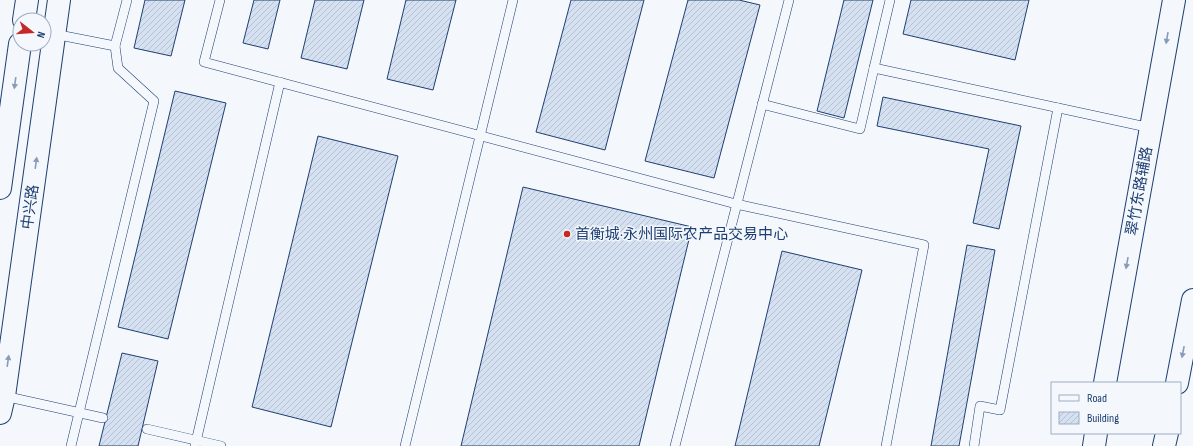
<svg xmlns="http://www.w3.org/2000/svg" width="1193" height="446" viewBox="0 0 1193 446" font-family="'Sofia Sans Condensed','Noto Sans SC',sans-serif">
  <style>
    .building { fill: url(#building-hatch); stroke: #1d3f73 }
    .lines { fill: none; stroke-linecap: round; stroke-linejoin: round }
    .service-casing { stroke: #1d3f73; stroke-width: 10 }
    .tertiary-casing { stroke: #1d3f73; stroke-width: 24 }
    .secondary-casing { stroke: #1d3f73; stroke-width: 24 }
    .primary-casing { stroke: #1d3f73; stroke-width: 24 }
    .service { stroke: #f4f7fb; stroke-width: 9 }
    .tertiary { stroke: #f4f7fb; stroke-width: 22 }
    .secondary { stroke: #f4f7fb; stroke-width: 22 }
    .primary { stroke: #f4f7fb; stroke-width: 22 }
    .oneway { fill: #889bb7 }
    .poi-dot { fill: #c62828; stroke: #f4f7fb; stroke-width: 1.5 }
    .labels { text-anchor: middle; stroke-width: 3; stroke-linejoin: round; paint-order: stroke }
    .street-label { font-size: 15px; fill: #1d3f73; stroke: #f4f7fb }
    .poi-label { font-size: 15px; fill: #1d3f73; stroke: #f4f7fb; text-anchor: start }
  </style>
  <defs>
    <pattern id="building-hatch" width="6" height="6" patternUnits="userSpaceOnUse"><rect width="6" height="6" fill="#d5e0f0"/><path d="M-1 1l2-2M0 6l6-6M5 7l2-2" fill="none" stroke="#b6c1d1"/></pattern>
  </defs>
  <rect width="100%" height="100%" fill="#f4f7fb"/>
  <g class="building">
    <polygon points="145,0 185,0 171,56 134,48"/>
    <polygon points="254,0 280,0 268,49 243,43"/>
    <polygon points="315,0 364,0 347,69 301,58"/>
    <polygon points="406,0 456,0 433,90 387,79"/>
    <polygon points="571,0 644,0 605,150 536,132"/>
    <polygon points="688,0 739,0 760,5 714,178 645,161"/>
    <polygon points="844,0 873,0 844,118 817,111"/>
    <polygon points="911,0 1029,0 1015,60 903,34"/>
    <polygon points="175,91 226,103 168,339 118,327"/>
    <polygon points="883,97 1021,126 999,229 973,223 989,149 877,126"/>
    <polygon points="318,136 398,156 331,427 252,407"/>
    <polygon points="523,187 692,227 639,446 461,446"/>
    <polygon points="967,245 995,250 959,446 931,446"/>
    <polygon points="782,251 862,270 819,446 735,446"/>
    <polygon points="122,353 158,361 138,446 99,446"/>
  </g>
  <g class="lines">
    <g class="service-casing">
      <g id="service">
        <polyline points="220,0 204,62 736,204 924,245 886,446"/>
        <polyline points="890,0 874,68 1151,128"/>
        <polyline points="54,34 115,46 127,0"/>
        <polyline points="762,104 860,129 874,68"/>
        <polyline points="4,396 103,418"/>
        <polyline points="147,429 221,446"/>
        <polyline points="71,446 154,101 118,68 115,46"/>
        <polyline points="195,446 280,82"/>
        <polyline points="405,446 513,0"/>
        <polyline points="675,446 789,0"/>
        <polyline points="974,446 980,406 1000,410 1058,108"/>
      </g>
    </g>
    <g class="tertiary-casing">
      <g id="tertiary">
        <polyline points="24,20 27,0"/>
        <polyline points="0,188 20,44"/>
        <polyline points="0,413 4,396 59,0"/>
      </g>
    </g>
    <g class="secondary-casing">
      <g id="secondary">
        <polyline points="1105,383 1174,0"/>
        <polyline points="1094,446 1096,433"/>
      </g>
    </g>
    <g class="primary-casing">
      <g id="primary">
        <polyline points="1177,383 1193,300"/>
        <polyline points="1164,446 1167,433"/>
      </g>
    </g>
    <use href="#service" class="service"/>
    <use href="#tertiary" class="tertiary"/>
    <use href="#secondary" class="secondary"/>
    <use href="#primary" class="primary"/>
  </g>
  <defs><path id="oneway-solid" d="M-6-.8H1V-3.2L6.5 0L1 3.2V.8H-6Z"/></defs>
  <g class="oneway">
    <use href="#oneway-solid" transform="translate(1167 38) rotate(100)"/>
    <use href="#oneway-solid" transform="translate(15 83) rotate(98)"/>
    <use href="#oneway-solid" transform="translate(36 163) rotate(-82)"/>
    <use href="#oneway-solid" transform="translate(1127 263) rotate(100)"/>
    <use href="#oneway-solid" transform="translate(1183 352) rotate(101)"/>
    <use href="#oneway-solid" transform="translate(8 361) rotate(-82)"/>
  </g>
  <circle class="poi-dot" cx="567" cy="234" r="4"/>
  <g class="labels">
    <g class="street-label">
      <text transform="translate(1139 191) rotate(-80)" y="5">翠竹东路辅路</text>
      <text transform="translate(30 207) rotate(-82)" y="5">中兴路</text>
    </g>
    <g class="poi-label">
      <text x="575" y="239">首衡城·永州国际农产品交易中心</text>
    </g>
  </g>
  <rect x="1051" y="382" width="130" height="52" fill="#f4f7fb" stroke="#9eadc5"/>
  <rect x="1059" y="395" width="20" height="6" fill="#f4f7fb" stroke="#9eadc5"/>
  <text x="1087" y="402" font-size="12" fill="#1d3f73">Road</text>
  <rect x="1059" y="412" width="20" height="12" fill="url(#building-hatch)" stroke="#9eadc5"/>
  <text x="1087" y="422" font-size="12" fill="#1d3f73">Building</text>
  <g transform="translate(32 32) rotate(107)"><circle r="19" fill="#f4f7fb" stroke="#9eadc5"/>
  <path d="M0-3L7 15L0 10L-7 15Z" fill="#c62828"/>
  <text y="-6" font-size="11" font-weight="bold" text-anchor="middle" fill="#1d3f73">N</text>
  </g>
</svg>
